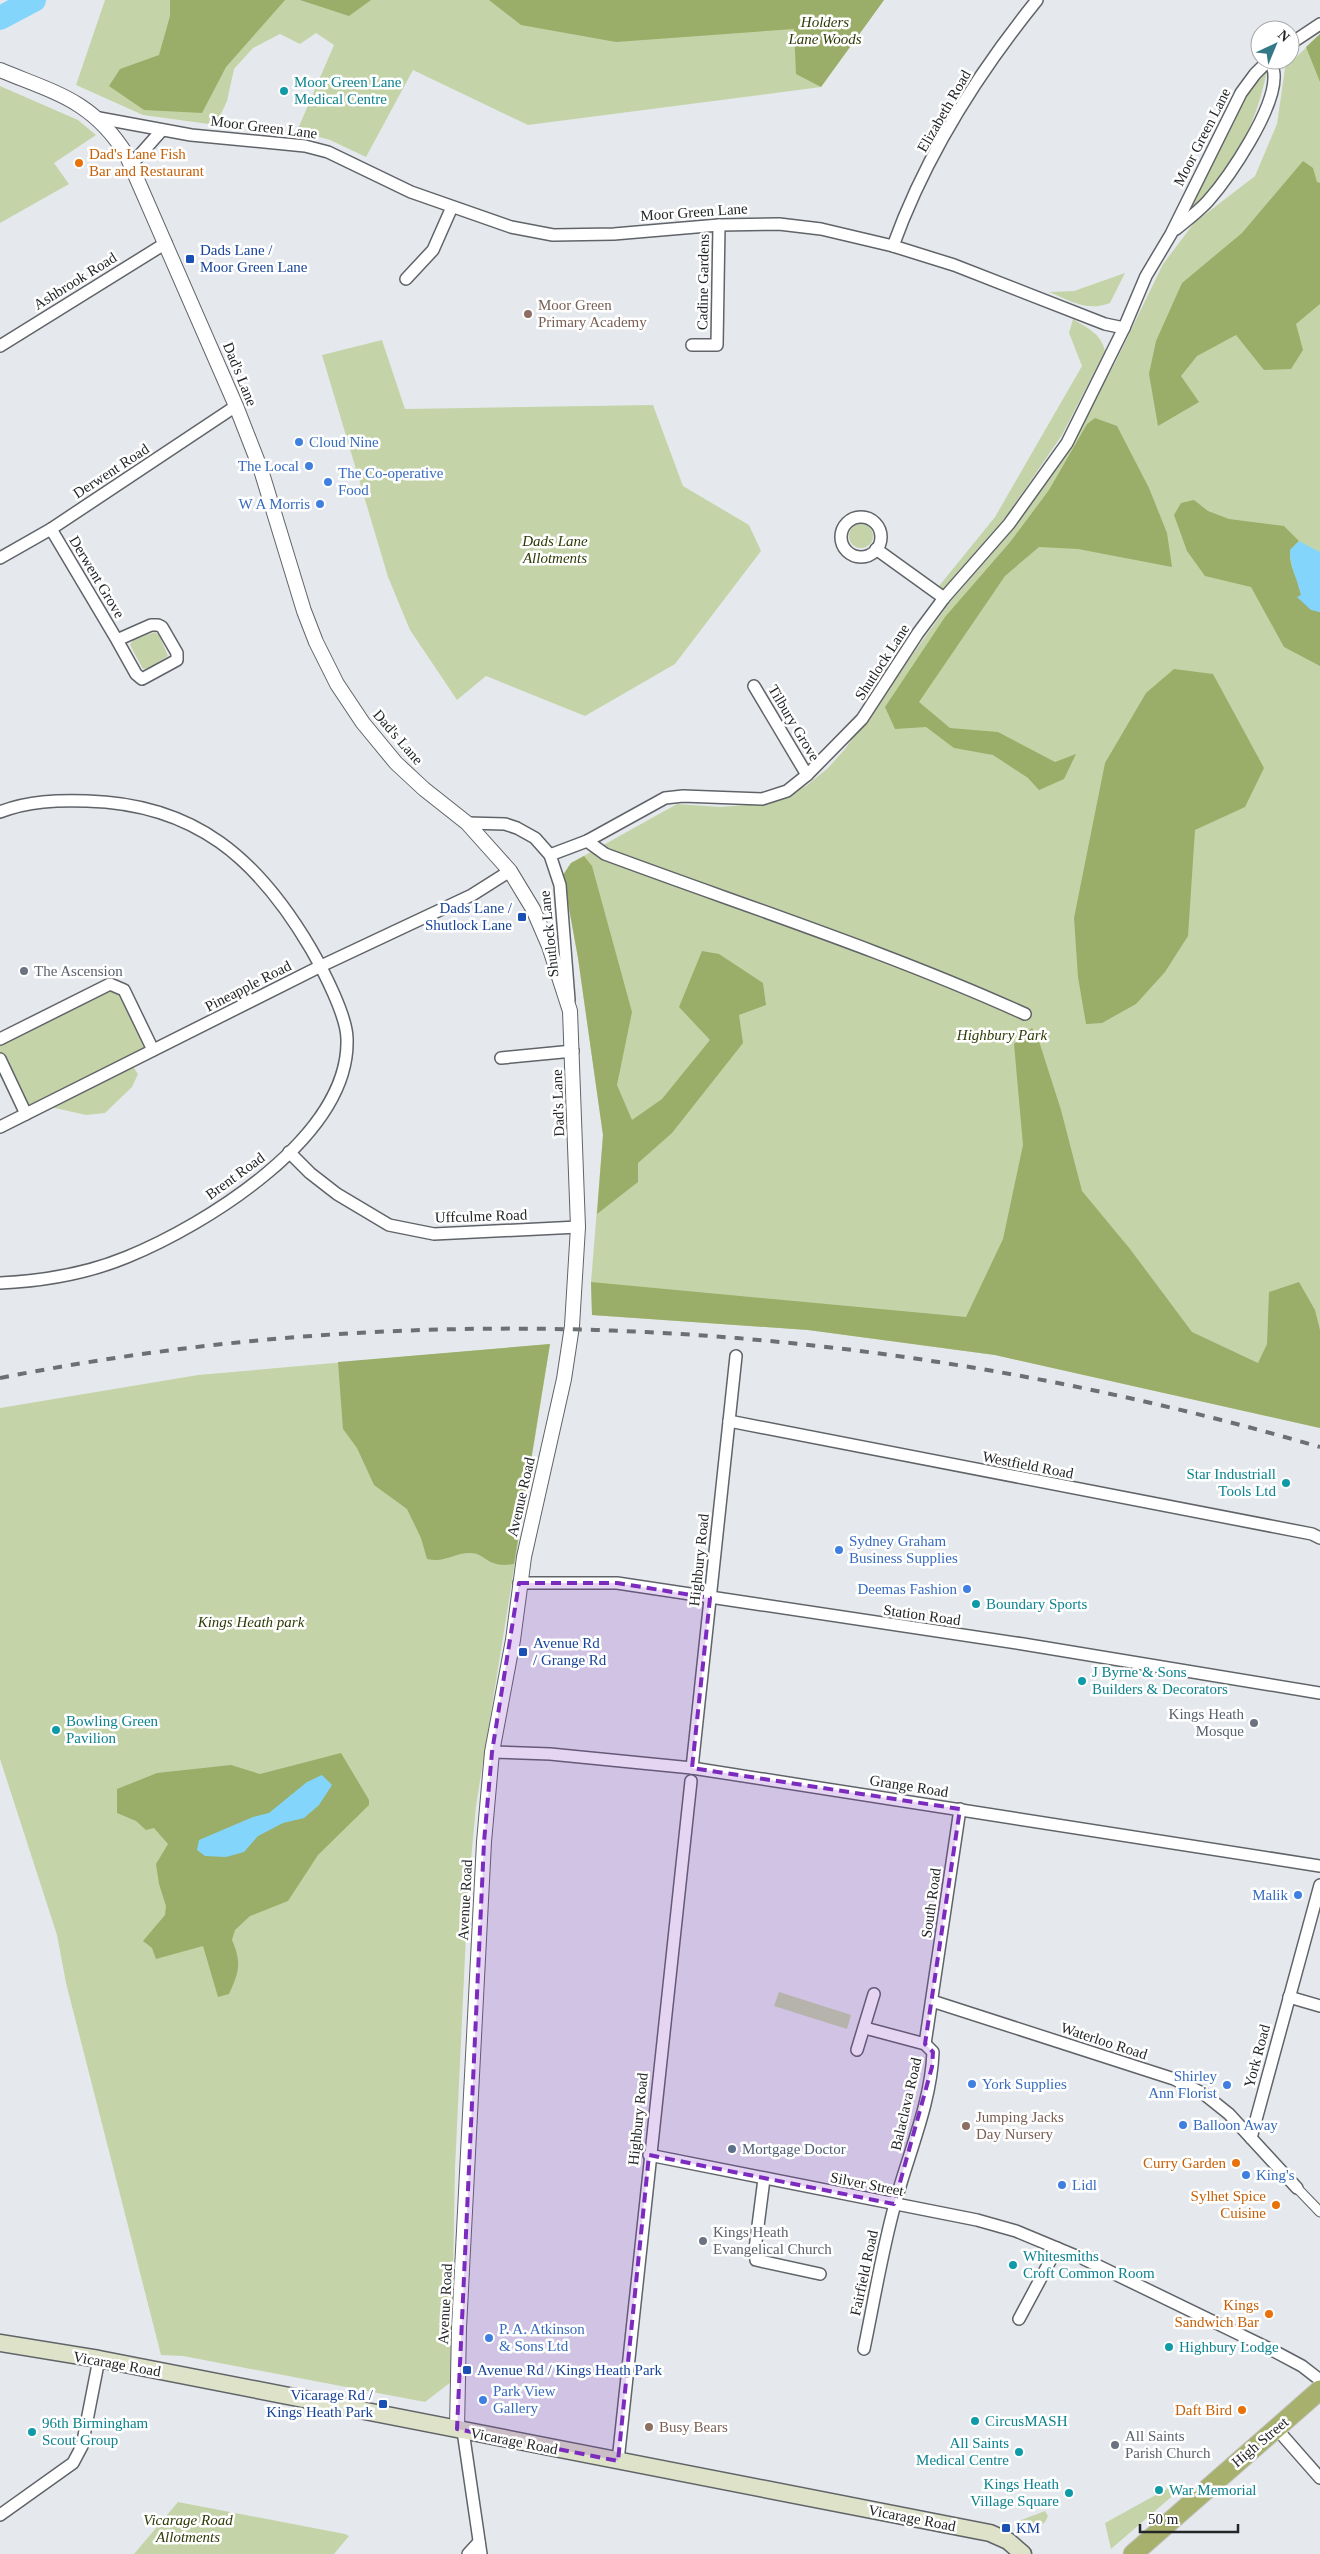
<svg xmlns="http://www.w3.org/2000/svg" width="1320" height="2554" viewBox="0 0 1320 2554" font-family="Georgia,serif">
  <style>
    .green { fill: #c5d4a8 }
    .forest { fill: #9aae69 }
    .water { fill: #84d5fb }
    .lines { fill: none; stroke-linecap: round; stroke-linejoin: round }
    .river { stroke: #84d5fb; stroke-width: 24 }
    .pedestrian-casing { stroke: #606468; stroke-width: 11 }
    .minor-casing { stroke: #606468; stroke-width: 14 }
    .tertiary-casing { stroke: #606468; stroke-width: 16 }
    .secondary-casing { stroke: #606468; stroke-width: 19 }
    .trunk-casing { stroke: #c6c6c7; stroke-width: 21 }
    .pedestrian { stroke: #fff; stroke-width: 9 }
    .minor { stroke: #fff; stroke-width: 11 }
    .tertiary { stroke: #fff; stroke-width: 14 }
    .secondary { stroke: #dee2c8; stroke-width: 16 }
    .trunk { stroke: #a8b06e; stroke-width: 19 }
    .rail { stroke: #6d7072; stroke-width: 4; stroke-dasharray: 9 9; stroke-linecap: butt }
    .marked { fill: #7b2cbf; fill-opacity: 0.2; stroke: #7b2cbf; stroke-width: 4; stroke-dasharray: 10 6; stroke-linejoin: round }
    .culture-dot { fill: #0f9aa8; stroke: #fff; stroke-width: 2 }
    .food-dot { fill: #e8710a; stroke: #fff; stroke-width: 2 }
    .transit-dot { fill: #1a4fb4; stroke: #fff; stroke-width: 2 }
    .education-dot { fill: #8d6e63; stroke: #fff; stroke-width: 2 }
    .shop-dot { fill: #3f7fe0; stroke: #fff; stroke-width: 2 }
    .worship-dot { fill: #6b7280; stroke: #fff; stroke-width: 2 }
    .service-dot { fill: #5c6f8a; stroke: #fff; stroke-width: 2 }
    .labels { text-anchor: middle; stroke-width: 5; stroke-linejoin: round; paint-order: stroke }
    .park-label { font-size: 15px; font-style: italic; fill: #2f3b06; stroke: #fff }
    .culture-label { font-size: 15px; fill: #0d838f; stroke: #fff; text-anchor: start }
    .street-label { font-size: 15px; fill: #232526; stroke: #fff }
    .food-label { font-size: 15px; fill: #c56008; stroke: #fff; text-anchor: end }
    .transit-label { font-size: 15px; fill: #164399; stroke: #fff; text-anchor: start }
    .education-label { font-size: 15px; fill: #785e54; stroke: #fff; text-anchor: start }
    .shop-label { font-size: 15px; fill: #366cbe; stroke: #fff; text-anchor: start }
    .worship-label { font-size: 15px; fill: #5b616d; stroke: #fff; text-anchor: start }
    .service-label { font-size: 15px; fill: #4e5e75; stroke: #fff; text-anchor: start }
  </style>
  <rect width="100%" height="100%" fill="#e5e9ee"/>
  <g class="green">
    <polygon points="105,0 884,0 821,87 528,125 413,70 366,157 330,140 297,131 334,45 316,33 300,44 280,34 253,48 234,69 227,101 216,125 143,115 76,85"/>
    <polygon points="1320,34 1320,1428 995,1355 808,1330 592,1315 591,1282 603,1135 578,958 563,875 571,863 677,804 721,807 770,803 806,786 828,768 845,749 950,602 1016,526 1069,447 1116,361 1163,264 1194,223 1255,176 1277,124 1285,68"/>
    <path d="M 1267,71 C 1253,137 1227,178 1179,224 L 1243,96 Z"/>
    <polygon points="0,86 78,120 96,135 54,163 69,184 0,223"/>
    <path d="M 1125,273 L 1110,303 C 1087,312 1071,301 1049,292 L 1074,291 Z"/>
    <path d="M 1073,319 C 1087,328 1101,333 1105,351 L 1062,435 L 1006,517 L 943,591 L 939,586 L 995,517 L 1082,366 L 1069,333 Z"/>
    <polygon points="382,340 405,409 653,405 683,486 749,525 761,551 675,664 585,716 486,676 457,700 410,630 388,577 322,355"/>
    <circle cx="861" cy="536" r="12"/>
    <polygon points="155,632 159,635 168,656 149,668 143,669 130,645 133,640"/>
    <polygon points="110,987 123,993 150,1048 27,1110 0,1053 0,1040"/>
    <polygon points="132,1065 138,1074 132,1087 105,1113 86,1115 46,1106"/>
    <polygon points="550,1344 476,1806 468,1893 455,2169 451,2382 425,2402 183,2356 161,2355 66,1983 57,1935 0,1759 0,1408 198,1375"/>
    <polygon points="779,1992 851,2015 847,2029 774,2006"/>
    <polygon points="1172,2486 1177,2492 1111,2549 1105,2523"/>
    <polygon points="178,2502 345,2534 349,2536 334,2554 134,2554"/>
    <path d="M 1045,2511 L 1048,2516 C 1043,2531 1028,2528 1016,2522 Z"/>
  </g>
  <g class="forest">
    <polygon points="170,0 285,0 226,67 202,113 144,110 109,86 120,69 159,55 170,16"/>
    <polygon points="300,0 371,0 349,16"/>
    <polygon points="489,0 884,0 821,87 796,74 794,29 616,42 521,25"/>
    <polygon points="1320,34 1320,82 1306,47"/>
    <polygon points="1303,161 1313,168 1317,182 1320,183 1320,304 1296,324 1303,350 1291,369 1264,370 1236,335 1197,356 1181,376 1199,402 1158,426 1149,374 1156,341 1182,283 1242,233"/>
    <polygon points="1095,418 1117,426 1149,488 1167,533 1172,567 1078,549 1039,547 1005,576 919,702 950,728 998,732 1055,762 1076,754 1064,779 1039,790 1028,778 993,755 954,748 926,727 895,729 885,707 945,617 1011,541 1049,490 1087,424"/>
    <path d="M 1194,500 L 1208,511 L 1229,519 L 1284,526 L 1299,541 L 1290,550 C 1290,570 1294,567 1298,584 C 1302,598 1304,609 1320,612 L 1320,666 L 1284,647 L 1251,587 L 1205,576 L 1187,551 L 1174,515 L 1181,503 Z"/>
    <polygon points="1174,669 1213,674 1264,768 1245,807 1195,830 1188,936 1165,972 1136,1004 1102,1023 1086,1024 1078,977 1074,918 1105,763 1146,693"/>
    <polygon points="584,856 592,866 632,1012 617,1085 632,1120 662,1099 710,1040 679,1007 702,951 719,954 763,983 766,1005 739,1015 743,1043 672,1133 638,1163 638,1182 597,1214 603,1135 578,958 563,875 571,863"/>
    <polygon points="1032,1028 1038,1038 1061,1110 1082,1191 1130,1249 1192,1332 1258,1363 1267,1344 1269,1292 1299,1282 1315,1310 1320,1330 1320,1428 995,1355 808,1330 592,1315 591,1282 966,1317 1003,1239 1023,1145 1014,1044"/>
    <path d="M 550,1344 L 514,1564 C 487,1569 486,1553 470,1553 C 453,1553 446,1563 427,1559 L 421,1538 L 407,1509 L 374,1485 L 357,1448 L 343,1429 L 338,1362 Z"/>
    <path d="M 341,1753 L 369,1800 L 369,1805 L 318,1855 L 288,1901 L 250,1916 L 235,1930 L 232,1940 C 242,1963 239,1972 229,1994 L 218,1997 L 203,1946 L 156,1959 L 152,1948 L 143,1941 L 165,1915 L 166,1906 L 159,1884 L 156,1864 L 168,1844 L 154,1828 L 146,1830 L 136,1821 L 117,1813 L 117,1789 L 157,1773 L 231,1765 L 260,1774 Z"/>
  </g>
  <g class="water">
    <path d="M 1299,541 L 1320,552 L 1320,612 L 1311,610 L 1297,597 L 1301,595 C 1297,577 1290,569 1290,550 Z"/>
    <polygon points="322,1775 332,1785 319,1805 304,1818 283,1823 258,1836 244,1852 226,1857 205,1856 197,1850 199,1840 253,1817 269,1813 307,1782"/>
  </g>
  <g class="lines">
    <polyline class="river" points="0,18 34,0"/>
    <g class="pedestrian-casing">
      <polyline id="pedestrian" points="1297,2188 1320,2212"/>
    </g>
    <g class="minor-casing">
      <g id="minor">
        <polyline points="1290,44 1320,24"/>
        <polyline points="99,118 191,135 305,146 328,152 411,192 511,227 553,235 614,234 719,225 779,224 821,229 893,246 954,265 1105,324 1124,328"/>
        <polyline points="131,165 162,130"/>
        <path d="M 1176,229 C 1187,220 1199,211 1208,201 C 1230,176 1276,108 1274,75 C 1274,70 1272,65 1270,60"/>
        <path d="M 893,246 C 925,157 978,73 1037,0"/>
        <polyline points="406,279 433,250 452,207"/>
        <polyline points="692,345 717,345 719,225"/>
        <polyline points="0,346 166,243"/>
        <circle cx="861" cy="537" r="20"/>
        <polyline points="51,529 117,640 151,625 158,625 162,627 177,653 177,660 142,679 136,674 117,640"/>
        <polyline points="876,549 944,598"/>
        <polyline points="0,558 51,529 236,406"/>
        <polyline points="754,686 807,775"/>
        <path d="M 0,812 C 28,801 58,800 87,801 C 196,804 258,859 311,949 C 323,970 347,1016 347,1039 C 350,1137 205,1225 127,1257 C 86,1274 43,1281 0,1283"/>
        <polyline points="467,823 505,824 517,828 535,838 550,855 560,885 569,1000"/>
        <path d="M 587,841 L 605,854 C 745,906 888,952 1025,1014"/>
        <polyline points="550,855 587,841 665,798 683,796 762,799 787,791 807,775 862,719 918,633 944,598 1009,524 1067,443 1124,328 1146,276 1171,234 1241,93 1255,74 1269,60"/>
        <polyline points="0,1039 110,984 124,990 153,1050"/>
        <polyline points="501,1058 573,1051"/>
        <polyline points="0,1059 26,1114"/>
        <polyline points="0,1127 321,966 472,895 510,871"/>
        <polyline points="289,1152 310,1173 337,1194 389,1225 434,1234 578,1227"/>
        <polyline points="729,1421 1312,1534 1320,1538"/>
        <polyline points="519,1583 617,1583 1023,1644 1320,1693"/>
        <polyline points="492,1752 550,1754 692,1768 1320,1866"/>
        <polyline points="692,1768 736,1356"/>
        <polyline points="1289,1997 1320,2006"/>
        <polyline points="932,2001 1174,2079 1204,2094 1229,2114 1297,2188"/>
        <polyline points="925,2044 960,1809"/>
        <polyline points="857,2050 874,1994"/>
        <polyline points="1251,2138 1320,1885"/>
        <polyline points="649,2155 977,2220 1016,2231 1076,2256"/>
        <polyline points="764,2179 755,2249 756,2260 820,2274"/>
        <polyline points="1084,2259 1272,2350 1302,2366 1320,2380"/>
        <polyline points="1019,2319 1057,2248"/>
        <path d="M 864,2349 C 874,2301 882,2251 895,2204 C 908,2154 931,2104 933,2052 L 925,2044 L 865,2028"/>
        <polyline points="1276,2428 1320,2478"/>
        <polyline points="463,2431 481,2554"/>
        <polyline points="618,2461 691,1781"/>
        <polyline points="0,2515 73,2463 82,2446 99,2359"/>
        <polyline points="468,2554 479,2542"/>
      </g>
    </g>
    <g class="tertiary-casing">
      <path id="tertiary" d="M 0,70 C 55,93 92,100 126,154 L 236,406 L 261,470 L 304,611 L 316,642 L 337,684 L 363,723 L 396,763 L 424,789 L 467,823 L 510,871 L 533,909 L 549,946 L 570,1011 L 578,1227 L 572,1326 L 564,1379 L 524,1557 L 513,1640 L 492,1752 L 484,1842 L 459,2328 L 457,2429"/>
    </g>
    <g class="secondary-casing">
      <polyline id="secondary" points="0,2343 99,2359 990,2533 1008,2541 1023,2554"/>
    </g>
    <g class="trunk-casing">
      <polyline id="trunk" points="1133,2554 1320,2390"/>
    </g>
    <use href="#pedestrian" class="pedestrian"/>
    <use href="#minor" class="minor"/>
    <use href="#tertiary" class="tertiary"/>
    <use href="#secondary" class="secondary"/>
    <use href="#trunk" class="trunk"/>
    <path class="rail" d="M 0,1378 C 441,1291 890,1322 1320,1447"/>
  </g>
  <path class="marked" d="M 519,1583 L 617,1583 L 710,1598 L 692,1768 L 960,1809 L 925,2044 L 933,2052 L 932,2067 L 894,2204 L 649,2155 L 618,2461 L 457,2429 L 484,1842 L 492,1752 Z"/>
  <g class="culture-dot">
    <circle cx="284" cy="91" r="5"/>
    <circle cx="1286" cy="1483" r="5"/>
    <circle cx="976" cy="1604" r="5"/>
    <circle cx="1082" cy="1681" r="5"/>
    <circle cx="56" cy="1730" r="5"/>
    <circle cx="1013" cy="2265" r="5"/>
    <circle cx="1169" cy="2347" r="5"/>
    <circle cx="975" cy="2421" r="5"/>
    <circle cx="32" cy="2432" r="5"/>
    <circle cx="1019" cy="2452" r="5"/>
    <circle cx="1159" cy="2490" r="5"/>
    <circle cx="1069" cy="2493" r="5"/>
  </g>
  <g class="food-dot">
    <circle cx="79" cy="163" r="5"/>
    <circle cx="1236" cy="2163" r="5"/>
    <circle cx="1276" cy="2205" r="5"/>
    <circle cx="1269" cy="2314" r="5"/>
    <circle cx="1242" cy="2410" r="5"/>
  </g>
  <g class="transit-dot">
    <rect x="185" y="254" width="10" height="10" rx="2.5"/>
    <rect x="517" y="912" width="10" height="10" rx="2.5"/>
    <rect x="518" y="1647" width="10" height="10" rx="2.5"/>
    <rect x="462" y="2365" width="10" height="10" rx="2.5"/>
    <rect x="378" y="2399" width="10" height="10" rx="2.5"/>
    <rect x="1001" y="2523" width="10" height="10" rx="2.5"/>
  </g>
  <g class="education-dot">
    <circle cx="528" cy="314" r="5"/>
    <circle cx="966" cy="2126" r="5"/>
    <circle cx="649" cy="2427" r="5"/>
  </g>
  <g class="shop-dot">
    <circle cx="299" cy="442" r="5"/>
    <circle cx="309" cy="466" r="5"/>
    <circle cx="328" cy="482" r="5"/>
    <circle cx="320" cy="504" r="5"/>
    <circle cx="839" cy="1550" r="5"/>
    <circle cx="967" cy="1589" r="5"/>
    <circle cx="1298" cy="1895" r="5"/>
    <circle cx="972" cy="2084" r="5"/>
    <circle cx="1227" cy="2085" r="5"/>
    <circle cx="1183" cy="2125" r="5"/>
    <circle cx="1246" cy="2175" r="5"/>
    <circle cx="1062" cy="2185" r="5"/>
    <circle cx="489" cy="2338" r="5"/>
    <circle cx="483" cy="2400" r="5"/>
  </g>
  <g class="worship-dot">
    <circle cx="24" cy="971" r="5"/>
    <circle cx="1254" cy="1723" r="5"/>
    <circle cx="703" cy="2241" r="5"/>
    <circle cx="1115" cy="2445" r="5"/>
  </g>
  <circle class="service-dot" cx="732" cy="2149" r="5"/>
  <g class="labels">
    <g class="park-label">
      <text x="825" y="27">Holders<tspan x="825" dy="17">Lane Woods</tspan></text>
      <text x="555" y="546">Dads Lane<tspan x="555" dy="17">Allotments</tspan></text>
      <text x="1002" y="1040">Highbury Park</text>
      <text x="251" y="1627">Kings Heath park</text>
      <text x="188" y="2525">Vicarage Road<tspan x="188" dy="17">Allotments</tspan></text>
    </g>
    <g class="culture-label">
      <text x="294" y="87">Moor Green Lane<tspan x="294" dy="17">Medical Centre</tspan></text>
      <text x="1276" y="1479" text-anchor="end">Star Industriall<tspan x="1276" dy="17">Tools Ltd</tspan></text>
      <text x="986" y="1609">Boundary Sports</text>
      <text x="1092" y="1677">J Byrne &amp; Sons<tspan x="1092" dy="17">Builders &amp; Decorators</tspan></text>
      <text x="66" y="1726">Bowling Green<tspan x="66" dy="17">Pavilion</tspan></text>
      <text x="1023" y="2261">Whitesmiths<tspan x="1023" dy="17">Croft Common Room</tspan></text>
      <text x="1179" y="2352">Highbury Lodge</text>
      <text x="985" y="2426">CircusMASH</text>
      <text x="42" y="2428">96th Birmingham<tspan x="42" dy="17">Scout Group</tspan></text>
      <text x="1009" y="2448" text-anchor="end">All Saints<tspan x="1009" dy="17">Medical Centre</tspan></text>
      <text x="1059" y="2489" text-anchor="end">Kings Heath<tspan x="1059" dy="17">Village Square</tspan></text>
      <text x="1169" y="2495">War Memorial</text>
    </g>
    <g class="street-label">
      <text transform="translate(944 111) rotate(-60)" y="5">Elizabeth Road</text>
      <text transform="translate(264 127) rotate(7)" y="5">Moor Green Lane</text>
      <text transform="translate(1202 137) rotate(-63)" y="5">Moor Green Lane</text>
      <text transform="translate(694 212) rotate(-4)" y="5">Moor Green Lane</text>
      <text transform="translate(75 281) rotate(-32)" y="5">Ashbrook Road</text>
      <text transform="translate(703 282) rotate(-89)" y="5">Cadine Gardens</text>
      <text transform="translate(240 374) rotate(68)" y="5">Dad's Lane</text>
      <text transform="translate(111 471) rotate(-33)" y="5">Derwent Road</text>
      <text transform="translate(97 577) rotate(59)" y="5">Derwent Grove</text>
      <text transform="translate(882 662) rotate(-57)" y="5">Shutlock Lane</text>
      <text transform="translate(794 723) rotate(59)" y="5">Tilbury Grove</text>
      <text transform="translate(398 737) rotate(49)" y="5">Dad's Lane</text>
      <text transform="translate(549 934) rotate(-96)" y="5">Shutlock Lane</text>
      <text transform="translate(248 986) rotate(-27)" y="5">Pineapple Road</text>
      <text transform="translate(558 1103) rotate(-92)" y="5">Dad's Lane</text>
      <text transform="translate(235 1176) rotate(-36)" y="5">Brent Road</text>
      <text transform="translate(481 1216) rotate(-2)" y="5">Uffculme Road</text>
      <text transform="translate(1028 1465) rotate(11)" y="5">Westfield Road</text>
      <text transform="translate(521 1497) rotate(-77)" y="5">Avenue Road</text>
      <text transform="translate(699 1560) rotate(-84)" y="5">Highbury Road</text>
      <text transform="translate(922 1615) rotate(8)" y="5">Station Road</text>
      <text transform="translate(909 1786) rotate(9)" y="5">Grange Road</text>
      <text transform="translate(465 1900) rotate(-87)" y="5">Avenue Road</text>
      <text transform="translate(931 1903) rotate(-82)" y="5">South Road</text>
      <text transform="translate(1104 2041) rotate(18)" y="5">Waterloo Road</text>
      <text transform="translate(1257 2056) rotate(-75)" y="5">York Road</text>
      <text transform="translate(906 2104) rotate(-77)" y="5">Balaclava Road</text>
      <text transform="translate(638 2119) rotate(-84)" y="5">Highbury Road</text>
      <text transform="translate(867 2184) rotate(11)" y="5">Silver Street</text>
      <text transform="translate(864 2273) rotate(-78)" y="5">Fairfield Road</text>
      <text transform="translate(445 2304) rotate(-87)" y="5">Avenue Road</text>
      <text transform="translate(117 2364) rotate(10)" y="5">Vicarage Road</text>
      <text transform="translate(514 2441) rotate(11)" y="5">Vicarage Road</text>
      <text transform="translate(1260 2442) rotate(-40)" y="5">High Street</text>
      <text transform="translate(912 2518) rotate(11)" y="5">Vicarage Road</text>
    </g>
    <g class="food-label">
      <text x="89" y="159" text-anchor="start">Dad's Lane Fish<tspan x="89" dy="17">Bar and Restaurant</tspan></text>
      <text x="1226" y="2168">Curry Garden</text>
      <text x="1266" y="2201">Sylhet Spice<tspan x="1266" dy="17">Cuisine</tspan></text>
      <text x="1259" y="2310">Kings<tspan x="1259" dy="17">Sandwich Bar</tspan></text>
      <text x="1232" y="2415">Daft Bird</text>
    </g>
    <g class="transit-label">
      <text x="200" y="255">Dads Lane /<tspan x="200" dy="17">Moor Green Lane</tspan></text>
      <text x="512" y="913" text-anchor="end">Dads Lane /<tspan x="512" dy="17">Shutlock Lane</tspan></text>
      <text x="533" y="1648">Avenue Rd<tspan x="533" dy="17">/ Grange Rd</tspan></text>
      <text x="477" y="2375">Avenue Rd / Kings Heath Park</text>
      <text x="373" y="2400" text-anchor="end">Vicarage Rd /<tspan x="373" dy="17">Kings Heath Park</tspan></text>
      <text x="1016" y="2533">KM</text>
    </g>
    <g class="education-label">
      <text x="538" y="310">Moor Green<tspan x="538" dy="17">Primary Academy</tspan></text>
      <text x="976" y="2122">Jumping Jacks<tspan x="976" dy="17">Day Nursery</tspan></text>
      <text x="659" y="2432">Busy Bears</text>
    </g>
    <g class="shop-label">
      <text x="309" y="447">Cloud Nine</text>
      <text x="299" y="471" text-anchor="end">The Local</text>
      <text x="338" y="478">The Co-operative<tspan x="338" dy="17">Food</tspan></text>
      <text x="310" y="509" text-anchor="end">W A Morris</text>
      <text x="849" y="1546">Sydney Graham<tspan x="849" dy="17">Business Supplies</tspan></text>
      <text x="957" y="1594" text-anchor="end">Deemas Fashion</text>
      <text x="1288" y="1900" text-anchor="end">Malik</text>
      <text x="1217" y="2081" text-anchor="end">Shirley<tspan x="1217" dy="17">Ann Florist</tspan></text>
      <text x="982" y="2089">York Supplies</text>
      <text x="1193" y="2130">Balloon Away</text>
      <text x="1256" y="2180">King's</text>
      <text x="1072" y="2190">Lidl</text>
      <text x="499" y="2334">P. A. Atkinson<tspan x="499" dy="17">&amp; Sons Ltd</tspan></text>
      <text x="493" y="2396">Park View<tspan x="493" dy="17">Gallery</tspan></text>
    </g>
    <g class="worship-label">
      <text x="34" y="976">The Ascension</text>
      <text x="1244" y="1719" text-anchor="end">Kings Heath<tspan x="1244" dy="17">Mosque</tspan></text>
      <text x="713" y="2237">Kings Heath<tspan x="713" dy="17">Evangelical Church</tspan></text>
      <text x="1125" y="2441">All Saints<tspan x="1125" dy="17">Parish Church</tspan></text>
    </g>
    <g class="service-label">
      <text x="742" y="2154">Mortgage Doctor</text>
    </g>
  </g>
  <g transform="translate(1275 45) rotate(44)"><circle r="24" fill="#ffffff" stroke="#a7a8a8"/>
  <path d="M0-4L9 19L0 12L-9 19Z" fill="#357988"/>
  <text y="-8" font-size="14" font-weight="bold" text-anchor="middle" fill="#232526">N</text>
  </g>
  <path d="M1140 2524v8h98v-8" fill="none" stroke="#232526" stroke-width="2.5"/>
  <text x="1148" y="2524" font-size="15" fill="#232526" stroke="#ffffff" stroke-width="4" paint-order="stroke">50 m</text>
</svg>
